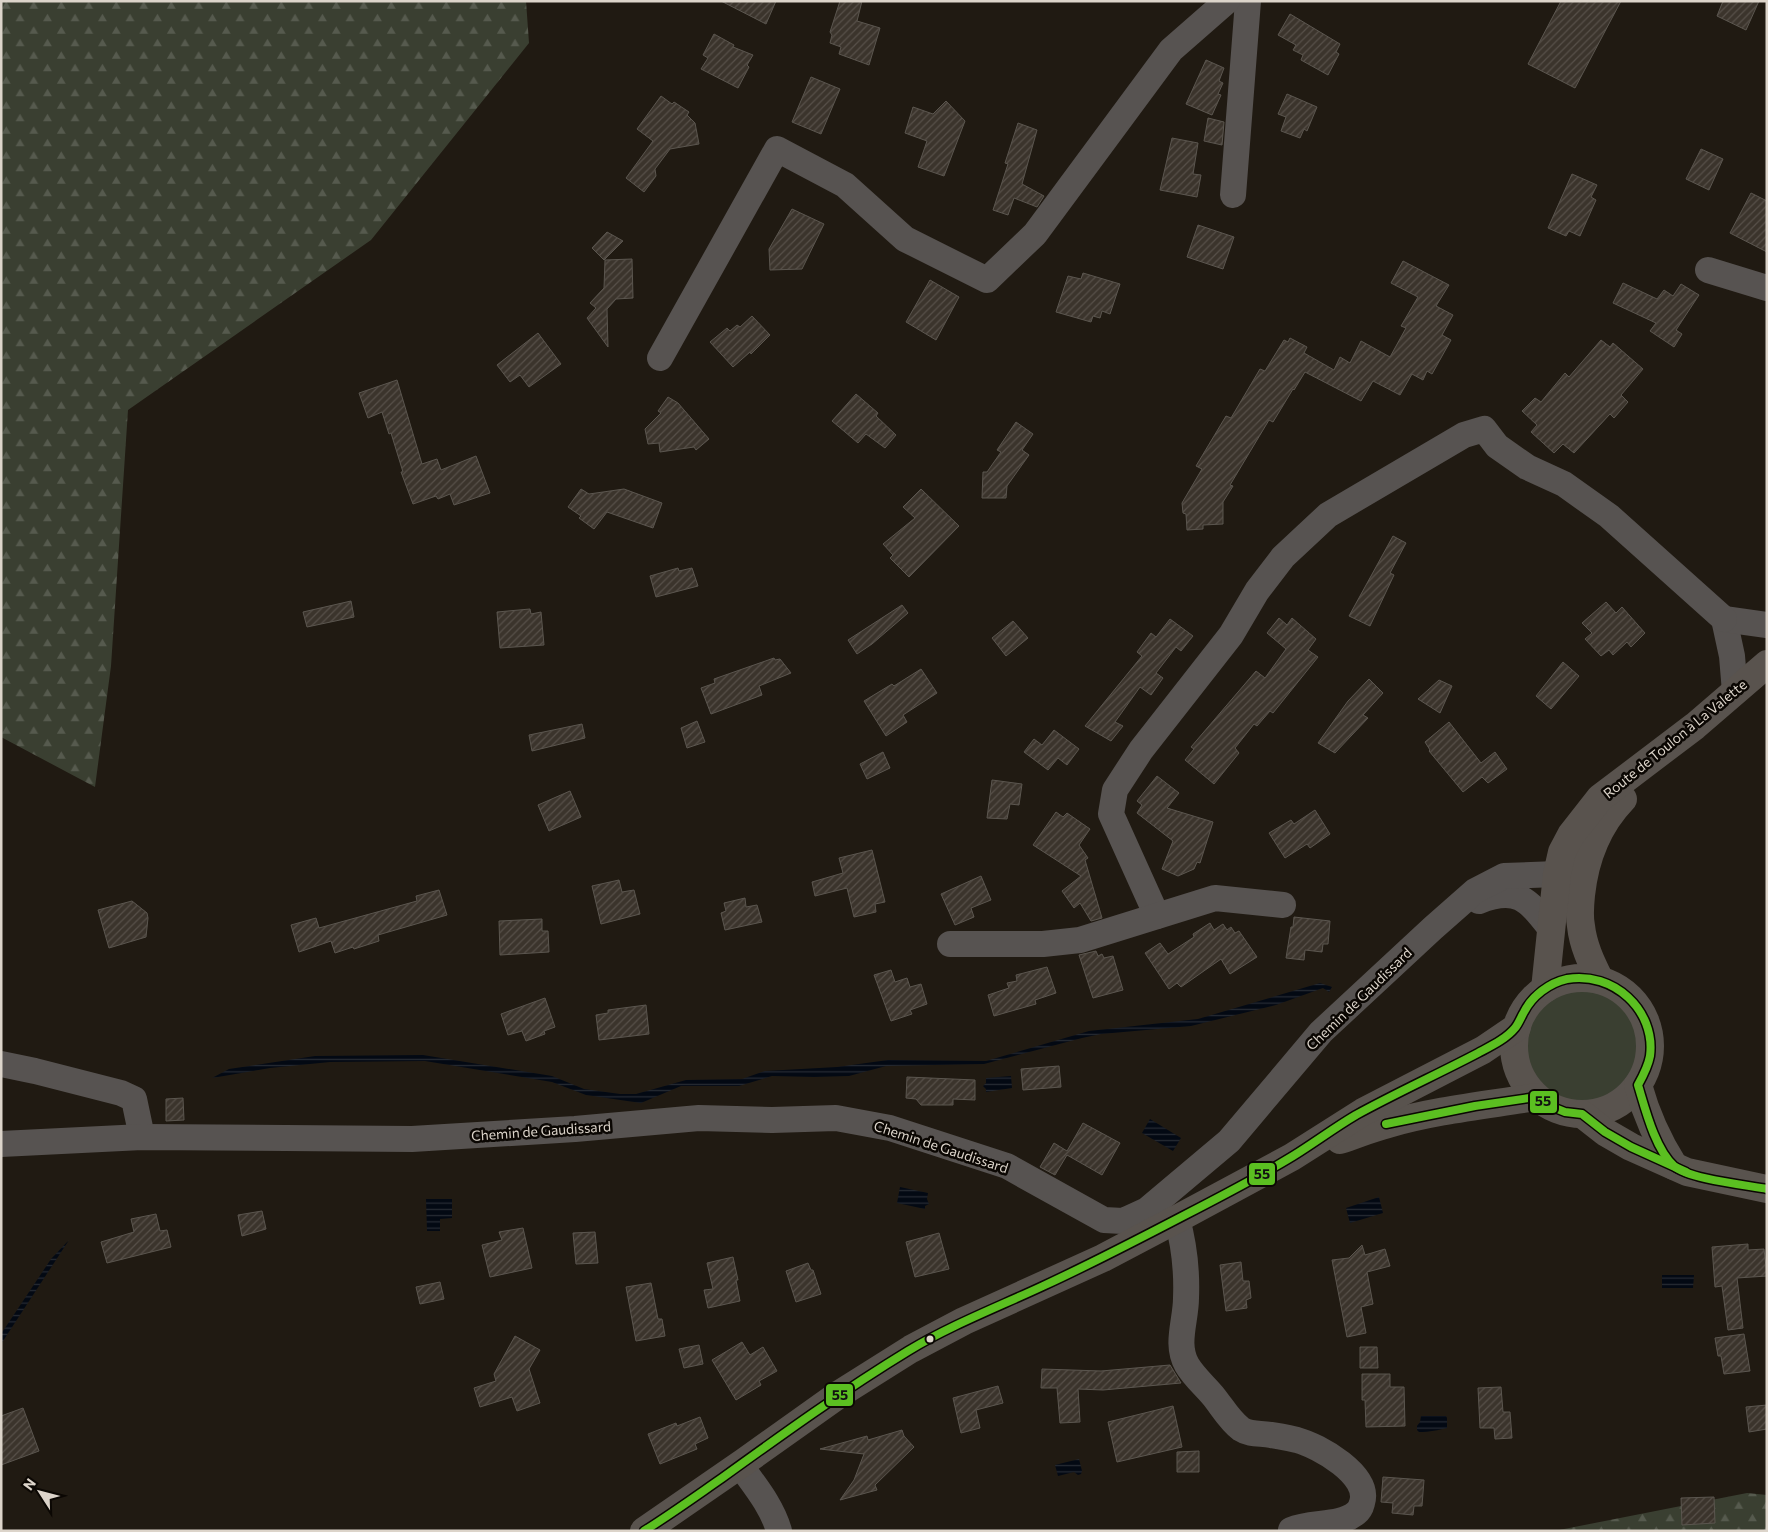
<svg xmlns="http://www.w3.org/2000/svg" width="1768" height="1532" viewBox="0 0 1768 1532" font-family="Commissioner,sans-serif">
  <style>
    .grass { fill: #3a3f31 }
    .forest { fill: url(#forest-firs) }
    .water { fill: url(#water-rules) }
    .building { fill: url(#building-hatch); stroke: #5b564f }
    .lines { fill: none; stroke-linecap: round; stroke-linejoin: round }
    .minor { stroke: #575351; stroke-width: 26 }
    .major { stroke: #59534e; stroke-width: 28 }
    .bus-1-casing { stroke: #0b0703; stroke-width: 11 }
    .bus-1 { stroke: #5bbf21; stroke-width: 8 }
    .bus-dot { fill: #dcd4ca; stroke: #0b0703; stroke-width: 2 }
    .labels { text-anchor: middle; stroke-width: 5; stroke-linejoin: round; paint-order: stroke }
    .street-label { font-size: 14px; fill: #dcd4ca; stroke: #0b0703 }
    .line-badge { stroke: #0b0703; stroke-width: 2 }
    .pale-badge-label { font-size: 14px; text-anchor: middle; font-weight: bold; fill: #111 }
  </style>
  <defs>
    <pattern id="forest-firs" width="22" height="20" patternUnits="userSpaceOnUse" patternTransform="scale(1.25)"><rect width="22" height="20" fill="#3a3f31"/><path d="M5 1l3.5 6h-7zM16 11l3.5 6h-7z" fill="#565a4e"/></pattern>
    <pattern id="water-rules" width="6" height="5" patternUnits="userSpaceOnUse" patternTransform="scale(1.25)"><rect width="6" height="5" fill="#030913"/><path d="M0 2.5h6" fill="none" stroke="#272c34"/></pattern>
    <pattern id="building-hatch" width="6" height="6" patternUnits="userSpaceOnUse" patternTransform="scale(1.25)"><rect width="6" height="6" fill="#3b342c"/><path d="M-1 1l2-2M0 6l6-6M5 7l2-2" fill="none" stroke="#575049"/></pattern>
  </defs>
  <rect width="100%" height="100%" fill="#201a12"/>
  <circle class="grass" cx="1582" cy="1047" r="56"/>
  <g class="forest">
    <polygon points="1,1 526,1 529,43 371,240 128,410 111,666 95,787 1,737"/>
    <polygon points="1747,1493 1767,1495 1767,1531 1554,1531"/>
  </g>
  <g class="water">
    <polygon points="1320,983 1332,987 1329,992 1323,988 1276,1005 1191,1026 1101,1034 1082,1038 984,1064 886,1066 849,1076 814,1077 772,1076 739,1086 681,1086 641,1103 586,1095 552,1082 425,1061 330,1062 270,1068 212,1078 229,1069 315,1056 423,1055 552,1076 584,1089 620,1094 636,1094 686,1080 742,1079 765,1071 837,1067 888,1060 986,1061 1089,1031 1198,1019"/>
    <polygon points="1011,1076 1012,1088 986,1092 986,1089 983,1086 986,1083 986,1078"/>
    <polygon points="1150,1119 1181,1138 1173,1151 1142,1133"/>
    <polygon points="900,1187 928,1193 927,1199 929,1204 925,1206 925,1209 897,1203"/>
    <polygon points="1379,1197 1383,1213 1350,1223 1346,1208"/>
    <polygon points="426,1199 452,1199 452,1218 440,1219 440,1231 427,1231"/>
    <polygon points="69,1240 3,1341 1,1344 1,1334 51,1259"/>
    <polygon points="1662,1275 1694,1275 1693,1288 1662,1288"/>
    <path d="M 1421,1416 L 1446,1416 L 1447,1418 L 1447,1428 C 1438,1430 1430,1432 1419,1432 L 1417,1430 L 1417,1426 L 1420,1422 Z"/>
    <polygon points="1079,1459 1082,1471 1081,1474 1078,1475 1074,1472 1058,1476 1055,1465"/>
  </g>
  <g class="building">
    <polygon points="721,1 776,1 766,24"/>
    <polygon points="840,1 862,1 857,21 880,28 869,65 839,54 841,47 830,43 832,35 830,32"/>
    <polygon points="1561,1 1621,1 1575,88 1528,64"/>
    <polygon points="1723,1 1759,1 1746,30 1717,16"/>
    <polygon points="1290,14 1340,44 1336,52 1339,54 1328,75 1301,60 1303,55 1293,50 1296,45 1278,35"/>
    <polygon points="714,34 734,45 733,47 753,55 747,65 749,67 738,88 701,69 708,58 703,55"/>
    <polygon points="1206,60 1224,68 1219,81 1223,83 1218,94 1221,95 1212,115 1186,104"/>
    <polygon points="811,77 840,89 821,134 792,122"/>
    <polygon points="1287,94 1317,107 1307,131 1304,129 1300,138 1281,131 1286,117 1278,114"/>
    <polygon points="661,96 672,104 674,102 689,112 687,115 695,123 699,144 670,149 655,169 656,176 644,192 626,178 653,141 637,129"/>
    <polygon points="946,101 965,121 944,176 918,167 927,141 905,133 913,107 933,114"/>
    <polygon points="1208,118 1224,122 1222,145 1204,141"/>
    <polygon points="1018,123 1037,130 1022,184 1044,196 1037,207 1014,198 1008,215 993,210 1008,164 1005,163"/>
    <polygon points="1172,138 1198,143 1193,174 1201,175 1197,197 1160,190"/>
    <polygon points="1701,149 1723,159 1709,190 1686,179"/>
    <polygon points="1572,174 1597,185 1591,197 1596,200 1580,236 1569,231 1566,236 1548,228"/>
    <polygon points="1751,193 1767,201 1767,252 1730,233"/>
    <polygon points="792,209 824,224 802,269 770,270 769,249"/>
    <polygon points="1198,225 1234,237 1223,269 1187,257"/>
    <polygon points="607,232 623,241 604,260 592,248"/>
    <polygon points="632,259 633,298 616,299 607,309 608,347 587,318 596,308 590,303 604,288 605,260"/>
    <polygon points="1403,261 1449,285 1436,306 1453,315 1442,335 1451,340 1432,374 1427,371 1423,380 1412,374 1400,395 1373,381 1361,401 1305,372 1294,390 1293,389 1273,422 1269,420 1230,485 1233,486 1223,502 1223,524 1203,525 1203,529 1187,530 1186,514 1183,513 1182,503 1202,469 1196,466 1226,416 1231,418 1260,369 1265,371 1284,340 1288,342 1290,338 1307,347 1304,353 1334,370 1340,357 1350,363 1361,341 1390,357 1406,328 1401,326 1418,297 1391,283"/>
    <polygon points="1083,273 1120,284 1110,314 1102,311 1100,318 1093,316 1091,322 1056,312 1068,276 1081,279"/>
    <polygon points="930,280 959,297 936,340 906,322"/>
    <polygon points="1623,283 1657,299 1664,290 1673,296 1681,284 1699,295 1676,330 1682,334 1674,347 1650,331 1656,323 1613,303"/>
    <polygon points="752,316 770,335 751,354 750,352 733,367 710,342 727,328 730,331 737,325 740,327"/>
    <polygon points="538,333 561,364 529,387 520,375 510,382 497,365"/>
    <polygon points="1601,340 1610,347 1613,343 1643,369 1621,395 1628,402 1614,418 1610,414 1574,453 1563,444 1554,453 1531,432 1537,425 1522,411 1535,398 1541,402 1565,373 1569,377"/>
    <polygon points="397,380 422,464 437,459 441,470 476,456 490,493 454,505 450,494 438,499 436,496 413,504 401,472 403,472 391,433 389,434 382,412 368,418 359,393"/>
    <polygon points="856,394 878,413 876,416 896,435 885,448 866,434 858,443 832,421"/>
    <polygon points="668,397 678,403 709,439 696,450 694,447 660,452 659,443 648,444 645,429 661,413 658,411"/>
    <polygon points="1016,422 1033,434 1022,450 1029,455 1007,486 1006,498 982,498 983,472 987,472 1001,452 997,450"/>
    <polygon points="581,489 589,494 624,489 662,503 653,528 607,512 594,529 579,518 581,516 568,507"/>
    <polygon points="921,489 959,526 909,577 890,558 893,555 883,544 915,518 903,507"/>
    <polygon points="1393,536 1406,543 1390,573 1394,575 1370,626 1349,616"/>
    <polygon points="678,568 679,571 692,568 698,586 656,597 650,576"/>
    <polygon points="351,601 354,617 307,627 303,612"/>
    <polygon points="1606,602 1616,613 1622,607 1645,633 1631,647 1627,642 1613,655 1609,650 1601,656 1585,639 1592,633 1582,623"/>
    <polygon points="902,605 908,613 872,644 857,654 848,640"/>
    <polygon points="530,609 531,614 541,612 544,645 500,648 497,612"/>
    <polygon points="1279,618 1287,625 1292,618 1316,639 1308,650 1318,657 1273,713 1270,711 1257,726 1254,724 1235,748 1239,753 1214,784 1185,760 1194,749 1191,747 1256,671 1265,678 1286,649 1267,633"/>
    <polygon points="1170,619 1193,636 1181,651 1176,647 1156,673 1163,678 1151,695 1140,687 1115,722 1123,726 1111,741 1085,726 1142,656 1137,652 1151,633 1156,637"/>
    <polygon points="1013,621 1028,638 1006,656 992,638"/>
    <polygon points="774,658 775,660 780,659 791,673 759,686 762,695 711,714 701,688 715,683 714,679"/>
    <polygon points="1563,662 1579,676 1551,709 1536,696"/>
    <polygon points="921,669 937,693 903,715 907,722 886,736 864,701 892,684 894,686"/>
    <polygon points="1369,679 1383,693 1363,715 1368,718 1335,753 1318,743 1348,701"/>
    <polygon points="1439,680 1452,686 1440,713 1418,699"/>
    <polygon points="697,721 705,742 687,748 681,728"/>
    <polygon points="1449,722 1481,763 1495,752 1507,769 1488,783 1482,777 1463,792 1429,751 1430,750 1425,742"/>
    <polygon points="582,724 585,738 532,751 529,735"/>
    <polygon points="1054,730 1079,749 1067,765 1058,758 1048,770 1024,752 1034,739 1042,745"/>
    <polygon points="883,752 890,768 867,779 860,764"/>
    <polygon points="1157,776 1179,793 1167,808 1213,822 1200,863 1197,862 1194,869 1178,876 1162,869 1173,841 1137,813 1142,805 1137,801"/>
    <polygon points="992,780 1022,784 1019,805 1010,804 1007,819 987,818"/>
    <polygon points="570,791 581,817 549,831 538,805"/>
    <polygon points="1315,810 1330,834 1310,848 1307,844 1285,858 1269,833 1291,820 1294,824"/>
    <polygon points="1056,812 1063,817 1067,813 1090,829 1079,845 1088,858 1085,860 1102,918 1091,921 1080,903 1074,908 1062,891 1081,876 1033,845"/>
    <polygon points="872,850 885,902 875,904 876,912 854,917 847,888 815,896 812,882 843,873 839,858"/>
    <polygon points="981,876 991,900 971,908 974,917 955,925 941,894"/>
    <polygon points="619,880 622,892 634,890 640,914 601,924 592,886"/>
    <polygon points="439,890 447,915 378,935 379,941 354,949 353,947 335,953 331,941 299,952 291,925 316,918 319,928 417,901 416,896"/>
    <polygon points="745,898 746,907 757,905 762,922 725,930 721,913 726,911 724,903"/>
    <polygon points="132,901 147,913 148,918 146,937 109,948 98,910"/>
    <polygon points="1294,917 1330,921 1328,944 1323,944 1322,952 1305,950 1304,960 1286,958 1291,927 1293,927"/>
    <polygon points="542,919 542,931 548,931 549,952 500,955 499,921"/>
    <polygon points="1210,923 1214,930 1223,924 1227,930 1231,927 1235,933 1239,931 1257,957 1230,974 1221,959 1181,987 1177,983 1169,989 1145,953 1160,943 1168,954 1194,937 1193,934"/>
    <polygon points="1096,951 1098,956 1102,954 1104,958 1113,956 1123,990 1093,998 1079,955"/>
    <polygon points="1047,967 1056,993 1035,1000 1036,1004 994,1016 988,995 1009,988 1007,983 1017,981 1016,975"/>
    <polygon points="891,970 895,982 907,978 910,987 921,984 927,1004 910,1010 912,1014 891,1021 874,975"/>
    <polygon points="545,998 555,1027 544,1031 545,1034 526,1041 522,1031 508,1035 501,1014"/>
    <polygon points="646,1005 649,1034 599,1040 596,1015 608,1013 608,1010"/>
    <polygon points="1059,1066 1061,1087 1023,1090 1021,1069"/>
    <polygon points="907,1077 975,1080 975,1100 953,1099 953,1105 921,1105 916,1099 906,1098"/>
    <polygon points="183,1098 184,1120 166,1121 166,1099"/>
    <polygon points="1083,1123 1120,1143 1102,1175 1067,1155 1055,1175 1040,1167 1054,1143 1067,1151"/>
    <polygon points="262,1211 266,1229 242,1236 238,1215"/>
    <polygon points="156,1214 160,1231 167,1230 171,1247 107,1263 101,1242 134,1232 131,1219"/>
    <polygon points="523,1228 532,1268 490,1277 482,1245 502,1240 499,1232"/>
    <polygon points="595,1232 598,1263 576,1264 573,1233"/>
    <polygon points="939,1233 949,1269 915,1277 906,1242"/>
    <polygon points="1748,1244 1748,1250 1764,1249 1767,1276 1737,1278 1743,1328 1728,1330 1722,1286 1715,1287 1712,1247"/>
    <polygon points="1362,1245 1365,1255 1385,1249 1390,1266 1367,1272 1373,1304 1361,1307 1366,1333 1347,1337 1332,1260 1349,1258"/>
    <polygon points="733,1257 738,1280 736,1280 740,1301 708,1308 704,1290 713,1289 707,1263"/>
    <polygon points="1241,1262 1243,1281 1249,1281 1251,1298 1246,1300 1247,1308 1226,1311 1220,1265"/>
    <polygon points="808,1263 811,1270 813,1270 821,1294 796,1302 786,1271"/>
    <polygon points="440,1282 444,1299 420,1304 416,1287"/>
    <polygon points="651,1283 658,1319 662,1319 665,1336 636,1341 626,1287"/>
    <polygon points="1744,1334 1750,1371 1724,1374 1721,1356 1718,1356 1715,1338"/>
    <polygon points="515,1336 540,1350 529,1369 540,1403 517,1411 512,1397 480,1407 474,1388 496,1381 494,1374"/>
    <polygon points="742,1342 750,1355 763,1347 777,1371 759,1381 761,1385 736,1400 712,1360"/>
    <polygon points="699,1345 703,1364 684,1368 679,1349"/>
    <polygon points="1360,1347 1377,1347 1378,1368 1360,1368"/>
    <polygon points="1170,1365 1181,1383 1103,1390 1078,1389 1080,1422 1060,1423 1057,1388 1041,1388 1042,1369 1101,1371"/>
    <polygon points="1362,1374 1390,1374 1390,1387 1404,1387 1405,1426 1366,1427 1365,1400 1362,1400"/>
    <polygon points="998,1386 1003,1403 976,1410 980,1428 961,1433 953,1398"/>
    <polygon points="1501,1387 1503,1412 1510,1412 1512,1438 1495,1439 1494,1428 1480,1428 1478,1388"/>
    <polygon points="1767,1405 1767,1429 1749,1432 1746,1407"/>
    <polygon points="1173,1406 1182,1447 1117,1462 1108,1422"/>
    <polygon points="23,1408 39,1451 1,1465 1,1416"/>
    <polygon points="700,1417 708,1438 695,1444 697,1449 660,1464 648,1434 676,1423 677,1426"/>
    <polygon points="902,1430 904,1436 914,1447 875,1485 877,1490 840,1500 854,1480 864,1454 820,1449 867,1436 868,1440"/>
    <polygon points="1199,1451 1199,1472 1177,1472 1177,1452"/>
    <polygon points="1383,1477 1424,1480 1422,1506 1414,1506 1413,1515 1392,1513 1393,1503 1381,1502"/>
    <polygon points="1714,1497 1715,1523 1682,1525 1681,1498"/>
  </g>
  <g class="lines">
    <g class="minor">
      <polyline points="1233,195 1248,1"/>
      <polyline points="1708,270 1767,288"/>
      <polyline points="660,358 777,149 845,185 905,239 987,280 1035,234 1171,50 1227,1"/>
      <polyline points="1724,619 1732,656 1735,692"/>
      <polyline points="1724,619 1767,625"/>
      <path d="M 1479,901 C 1518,886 1528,900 1551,929"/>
      <polyline points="1157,916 1111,814 1115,790 1141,750 1231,635 1257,591 1283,557 1328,515 1464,435 1484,429 1497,446 1527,467 1564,484 1609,516 1724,619"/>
      <polyline points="950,944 1043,944 1080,940 1215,898 1283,905"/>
      <polyline points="1,1064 35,1071 121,1093 134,1099 142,1137"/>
      <polyline points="1,1144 142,1137 412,1139 575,1129 699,1118 772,1120 836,1118 890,1128 1007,1166 1104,1220 1123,1221 1147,1210 1229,1141 1321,1032 1433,928 1475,891 1504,876 1557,874 1565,881 1571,891"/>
      <path d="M 1177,1219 C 1184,1244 1187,1273 1186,1298 C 1186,1321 1175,1344 1187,1365 C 1194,1377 1206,1387 1214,1397 C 1222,1407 1230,1421 1241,1429 C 1250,1435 1261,1433 1271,1435 C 1279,1436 1288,1438 1297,1440 C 1319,1446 1371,1475 1362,1503 C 1361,1507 1360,1510 1356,1513 C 1339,1527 1312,1521 1291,1530"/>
      <path d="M 740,1465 C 755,1486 772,1506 779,1531"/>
    </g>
    <g class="major">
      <circle cx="1582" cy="1046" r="68"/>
      <path d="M 1600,980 C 1591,962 1583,945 1581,926 C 1579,916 1580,905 1581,895 C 1585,858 1597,826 1623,799"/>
      <polyline points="1545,989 1557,874 1562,852 1571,835 1600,798 1695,726 1767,664"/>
      <path d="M 1638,1085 C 1646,1114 1658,1141 1674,1166"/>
      <polyline points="1582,1114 1605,1132 1631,1147 1687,1172 1767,1189"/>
      <path d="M 1340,1140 C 1356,1135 1371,1128 1388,1124 C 1436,1110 1487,1105 1536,1097"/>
      <polyline points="644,1531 744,1462 841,1393 911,1349 964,1321 1103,1258 1177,1219 1292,1157 1363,1112 1483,1050 1517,1027"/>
    </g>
    <g class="bus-1-casing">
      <g id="bus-1">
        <polyline points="1386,1124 1475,1106 1536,1097 1550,1106 1565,1112 1582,1114 1605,1132 1631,1147 1686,1172"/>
        <path d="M 644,1531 C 671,1514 696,1496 722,1478 C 783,1434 844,1390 908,1351 C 951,1325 998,1307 1043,1286 C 1091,1264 1137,1240 1183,1216 C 1220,1197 1257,1178 1293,1156 C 1314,1143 1334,1128 1356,1115 C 1396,1093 1438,1074 1478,1053 C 1491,1046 1506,1039 1515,1028 C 1519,1023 1521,1017 1524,1012 C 1532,996 1549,983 1567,979 C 1613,971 1656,1010 1650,1056 C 1648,1067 1643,1076 1638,1085 C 1645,1108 1655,1149 1674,1166 C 1688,1179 1746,1185 1767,1189"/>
      </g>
    </g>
    <use href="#bus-1" class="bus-1"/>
  </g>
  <circle class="bus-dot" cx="930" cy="1339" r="4.5"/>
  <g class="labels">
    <g class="street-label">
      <text transform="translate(1675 739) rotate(-39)" y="5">Route de Toulon à La Valette</text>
      <text transform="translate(1359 999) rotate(-44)" y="5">Chemin de Gaudissard</text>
      <text transform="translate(541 1131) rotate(-4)" y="5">Chemin de Gaudissard</text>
      <text transform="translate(941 1147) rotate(18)" y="5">Chemin de Gaudissard</text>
    </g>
  </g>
  <g class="line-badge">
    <rect x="1529" y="1090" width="29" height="24" rx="5" fill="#5bbf21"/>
    <rect x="1248" y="1162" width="28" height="24" rx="5" fill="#5bbf21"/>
    <rect x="825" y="1383" width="29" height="24" rx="5" fill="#5bbf21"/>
  </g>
  <g class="pale-badge-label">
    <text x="1543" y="1106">55</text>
    <text x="1262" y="1179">55</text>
    <text x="840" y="1400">55</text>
  </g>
  <rect width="1768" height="1532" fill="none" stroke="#dcd4ca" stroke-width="5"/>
  <g transform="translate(40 1492) rotate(306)" stroke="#0b0703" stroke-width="4" paint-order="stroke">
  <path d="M0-4L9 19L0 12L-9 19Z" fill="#dcd4ca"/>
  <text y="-8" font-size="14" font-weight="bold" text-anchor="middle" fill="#dcd4ca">N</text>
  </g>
</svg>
